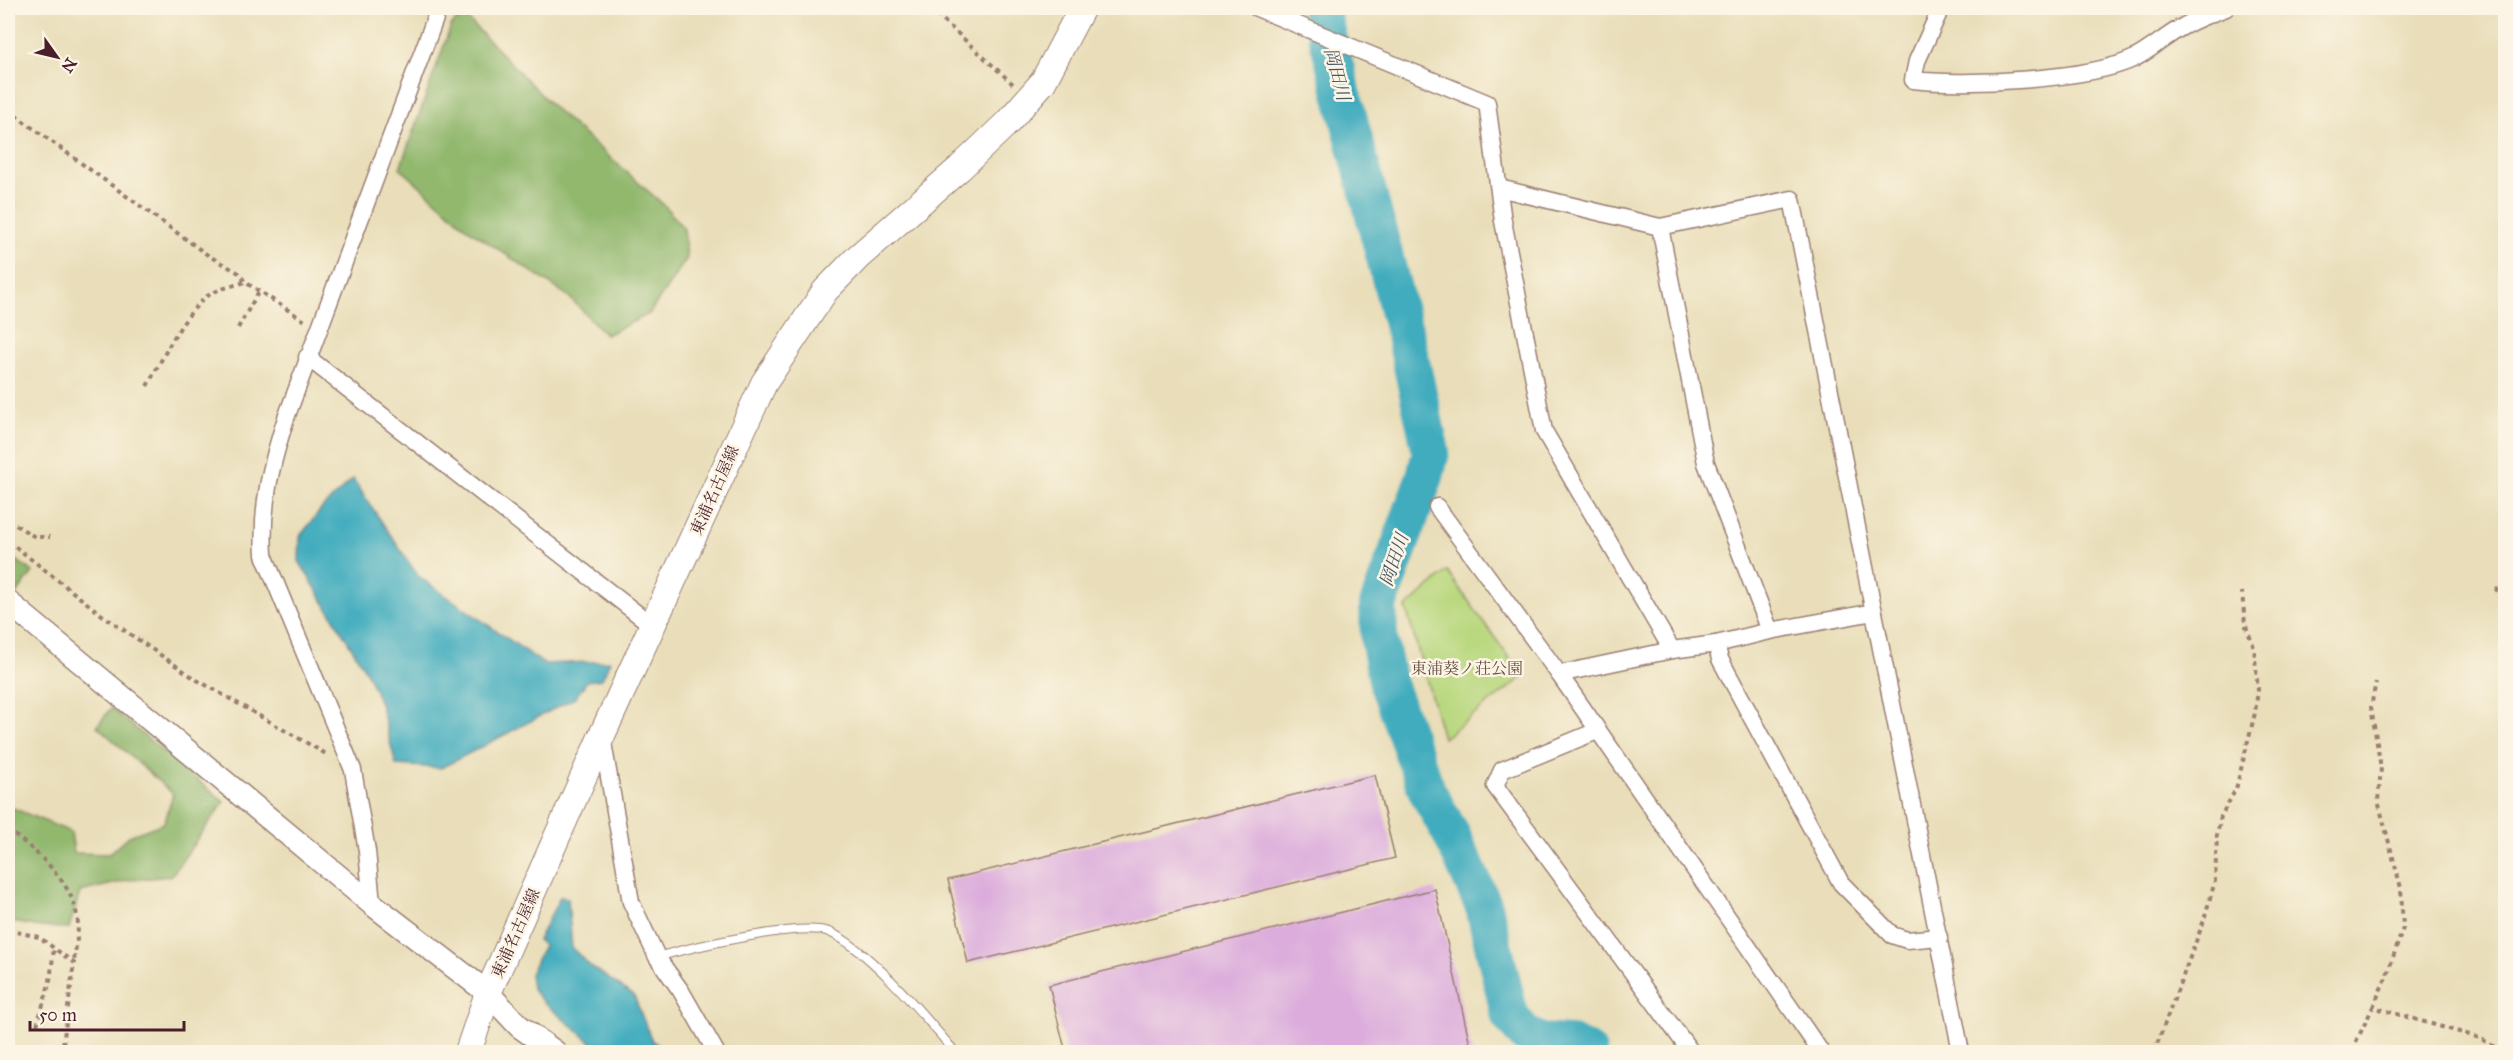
<svg xmlns="http://www.w3.org/2000/svg" width="2513" height="1060" viewBox="0 0 2513 1060" font-family="'IM FELL Great Primer','Noto Serif JP',serif">
  <style>
    .green { fill: #b9d87f; stroke: #827c55; stroke-width: 1.5 }
    .forest { fill: #92b86e; stroke: #6e6c4c; stroke-width: 1.5 }
    .water { fill: #40acbe; stroke: #456674; stroke-width: 1.5 }
    .lines { fill: none; stroke-linecap: round; stroke-linejoin: round }
    .river { stroke: #40acbe; stroke-width: 38 }
    .building { fill: #dbacdc }
    .lane-casing { stroke: #9a7e72; stroke-width: 10 }
    .street-casing { stroke: #9a7e72; stroke-width: 19 }
    .secondary-casing { stroke: #9a7e72; stroke-width: 25 }
    .primary-casing { stroke: #9a7e72; stroke-width: 28 }
    .path { stroke: #9a7e72; stroke-width: 4; stroke-dasharray: 4.5 4.5; stroke-linecap: butt }
    .lane { stroke: #fff; stroke-width: 8 }
    .street { stroke: #fff; stroke-width: 16 }
    .secondary { stroke: #fff; stroke-width: 22 }
    .primary { stroke: #fff; stroke-width: 26 }
    .labels { text-anchor: middle; stroke-width: 5; stroke-linejoin: round; paint-order: stroke }
    .street-label { font-size: 16px; fill: #4a1f2b; stroke: #fcf5e5 }
    .park-label { font-size: 16px; fill: #664d40; stroke: #fcf5e5 }
    .water-label { font-size: 18px; font-style: italic; fill: #465766; stroke: #fcf5e5 }
  </style>
  <rect width="100%" height="100%" fill="#fcf5e5"/>
  <filter id="ink" filterUnits="userSpaceOnUse"><feTurbulence type="fractalNoise" baseFrequency=".0167" numOctaves="2"/><feDisplacementMap in="SourceGraphic" scale="12" xChannelSelector="R" yChannelSelector="G"/><feConvolveMatrix kernelMatrix="1 2 1 2 8 2 1 2 1" color-interpolation-filters="sRGB"/></filter>
  <filter id="wash" filterUnits="userSpaceOnUse"><feTurbulence type="fractalNoise" baseFrequency=".008" numOctaves="4" result="noise"/><feDisplacementMap in="SourceGraphic" scale="24" xChannelSelector="R" yChannelSelector="G"/><feGaussianBlur stdDeviation="1.35" result="paint"/><feColorMatrix in="noise" values="0 0 0 0 0 0 0 0 0 0 0 0 0 0 0 0 0 1.4 0 .05"/><feComposite in="paint" operator="in"/></filter>
  <g filter="url(#wash)">
    <rect width="100%" height="100%" fill="#e9deb9"/>
    <polygon class="green" points="1447,571 1523,677 1443,738 1406,608"/>
    <g class="forest">
      <polygon points="463,14 555,109 665,206 684,229 687,258 649,314 606,335 568,296 468,229 400,168 451,26"/>
      <polygon points="8,554 33,572 8,606"/>
      <polygon points="111,708 224,802 171,876 129,880 80,892 69,928 41,927 8,921 8,806 71,832 74,853 109,854 129,836 164,823 173,794 97,726"/>
    </g>
    <g class="water">
      <polygon points="353,479 418,576 544,664 610,661 602,679 587,681 575,698 441,768 396,765 380,703 367,673 299,561 300,536 323,507"/>
      <polygon points="560,897 568,898 572,948 589,965 634,996 652,1041 660,1046 656,1052 603,1052 544,1003 532,989 530,974 544,945 538,940"/>
    </g>
    <g class="lines">
      <polyline class="river" points="1320,8 1406,339 1431,452 1425,476 1378,605 1379,639 1388,684 1427,791 1452,836 1484,907 1510,1016 1525,1034 1540,1042 1571,1044 1588,1052"/>
    </g>
    <g id="blocks">
      <g class="building">
        <polygon points="1375,775 1395,858 968,963 948,880"/>
        <polygon points="1435,889 1472,1053 1066,1053 1049,985"/>
      </g>
    </g>
  </g>
  <g filter="url(#ink)">
    <use href="#blocks" fill-opacity="0" stroke="#9a7e72" stroke-width="1.5"/>
    <g class="lines">
      <g class="lane-casing">
        <path id="lane" d="M 657,957 C 688,948 802,921 829,932 C 868,948 927,1019 955,1052"/>
      </g>
      <g class="street-casing">
        <g id="street">
          <polyline points="1257,8 1487,103 1503,221 1544,431 1672,650"/>
          <path d="M 1941,8 L 1917,61 L 1913,80 C 1962,86 2091,80 2135,58 C 2152,49 2167,35 2184,26 C 2198,18 2212,13 2226,8"/>
          <polyline points="1499,188 1660,227 1792,199 1961,1052"/>
          <polyline points="1660,227 1706,463 1770,631"/>
          <polyline points="307,357 653,626"/>
          <polyline points="1437,507 1559,674 1821,1052"/>
          <polyline points="1716,644 1720,659 1841,883 1892,935 1907,940 1939,937"/>
          <polyline points="1559,674 1672,650 1716,644 1770,631 1874,612"/>
          <polyline points="1597,731 1502,770 1495,786 1691,1052"/>
          <polyline points="602,737 631,902 657,957 681,991 716,1052"/>
          <path d="M 372,904 L 367,851 L 353,770 L 264,555 C 261,505 271,465 286,418 L 439,8"/>
        </g>
      </g>
      <g class="secondary-casing">
        <polyline id="secondary" points="8,602 372,904 488,993 519,1026 555,1052"/>
      </g>
      <g class="primary-casing">
        <polyline id="primary" points="468,1052 488,993 602,735 764,383 825,291 858,257 960,168 1007,123 1043,82 1082,8"/>
      </g>
      <g class="path">
        <polyline points="930,8 1013,84"/>
        <polyline points="8,110 209,256 239,273 245,282 305,321"/>
        <polyline points="238,328 259,291"/>
        <path d="M 147,386 C 164,357 180,319 206,297 C 216,289 233,286 245,282"/>
        <polyline points="8,520 35,537 50,537"/>
        <polyline points="8,541 102,615 197,680 326,754"/>
        <polyline points="2495,591 2506,583"/>
        <polyline points="8,705 12,700"/>
        <path d="M 8,829 C 37,853 76,882 78,925 C 78,937 75,950 74,962"/>
        <polyline points="8,930 39,937 74,963 62,1052"/>
        <polyline points="2373,1007 2387,975 2403,928 2401,888 2378,801 2381,768 2371,707 2376,682"/>
        <polyline points="37,1025 50,981 54,948"/>
        <polyline points="2352,1050 2373,1007 2480,1038 2503,1052"/>
        <polyline points="2154,1052 2203,923 2215,881 2217,835 2221,816 2236,789 2255,713 2258,690 2254,647 2245,624 2242,592"/>
      </g>
      <use href="#lane" class="lane"/>
      <use href="#street" class="street"/>
      <use href="#secondary" class="secondary"/>
      <use href="#primary" class="primary"/>
    </g>
  </g>
  <g class="labels">
    <g class="street-label">
      <text transform="translate(714 490) rotate(-66)" y="6">東浦名古屋線</text>
      <text transform="translate(515 933) rotate(-66)" y="6">東浦名古屋線</text>
    </g>
    <g class="park-label">
      <text x="1467" y="674">東浦葵ノ荘公園</text>
    </g>
    <g class="water-label">
      <text transform="translate(1337 74) rotate(75)" y="6">岡田川</text>
      <text transform="translate(1394 560) rotate(-71)" y="6">岡田川</text>
    </g>
  </g>
  <rect width="2513" height="1060" fill="none" stroke="#fcf5e5" stroke-width="30"/>
  <g transform="translate(57 57) rotate(124)" stroke="#fcf5e5" stroke-width="4.5" paint-order="stroke">
  <path d="M0-4.5L10 22L0 15L-10 22Z" fill="#4a1f2b"/>
  <text y="-9" font-size="16" font-weight="bold" text-anchor="middle" fill="#4a1f2b">N</text>
  </g>
  <path d="M30 1021v9h154v-9" fill="none" stroke="#4a1f2b" stroke-width="3"/>
  <text x="39" y="1021" font-size="18" fill="#4a1f2b" stroke="#fcf5e5" stroke-width="4.5" paint-order="stroke">50 m</text>
</svg>
